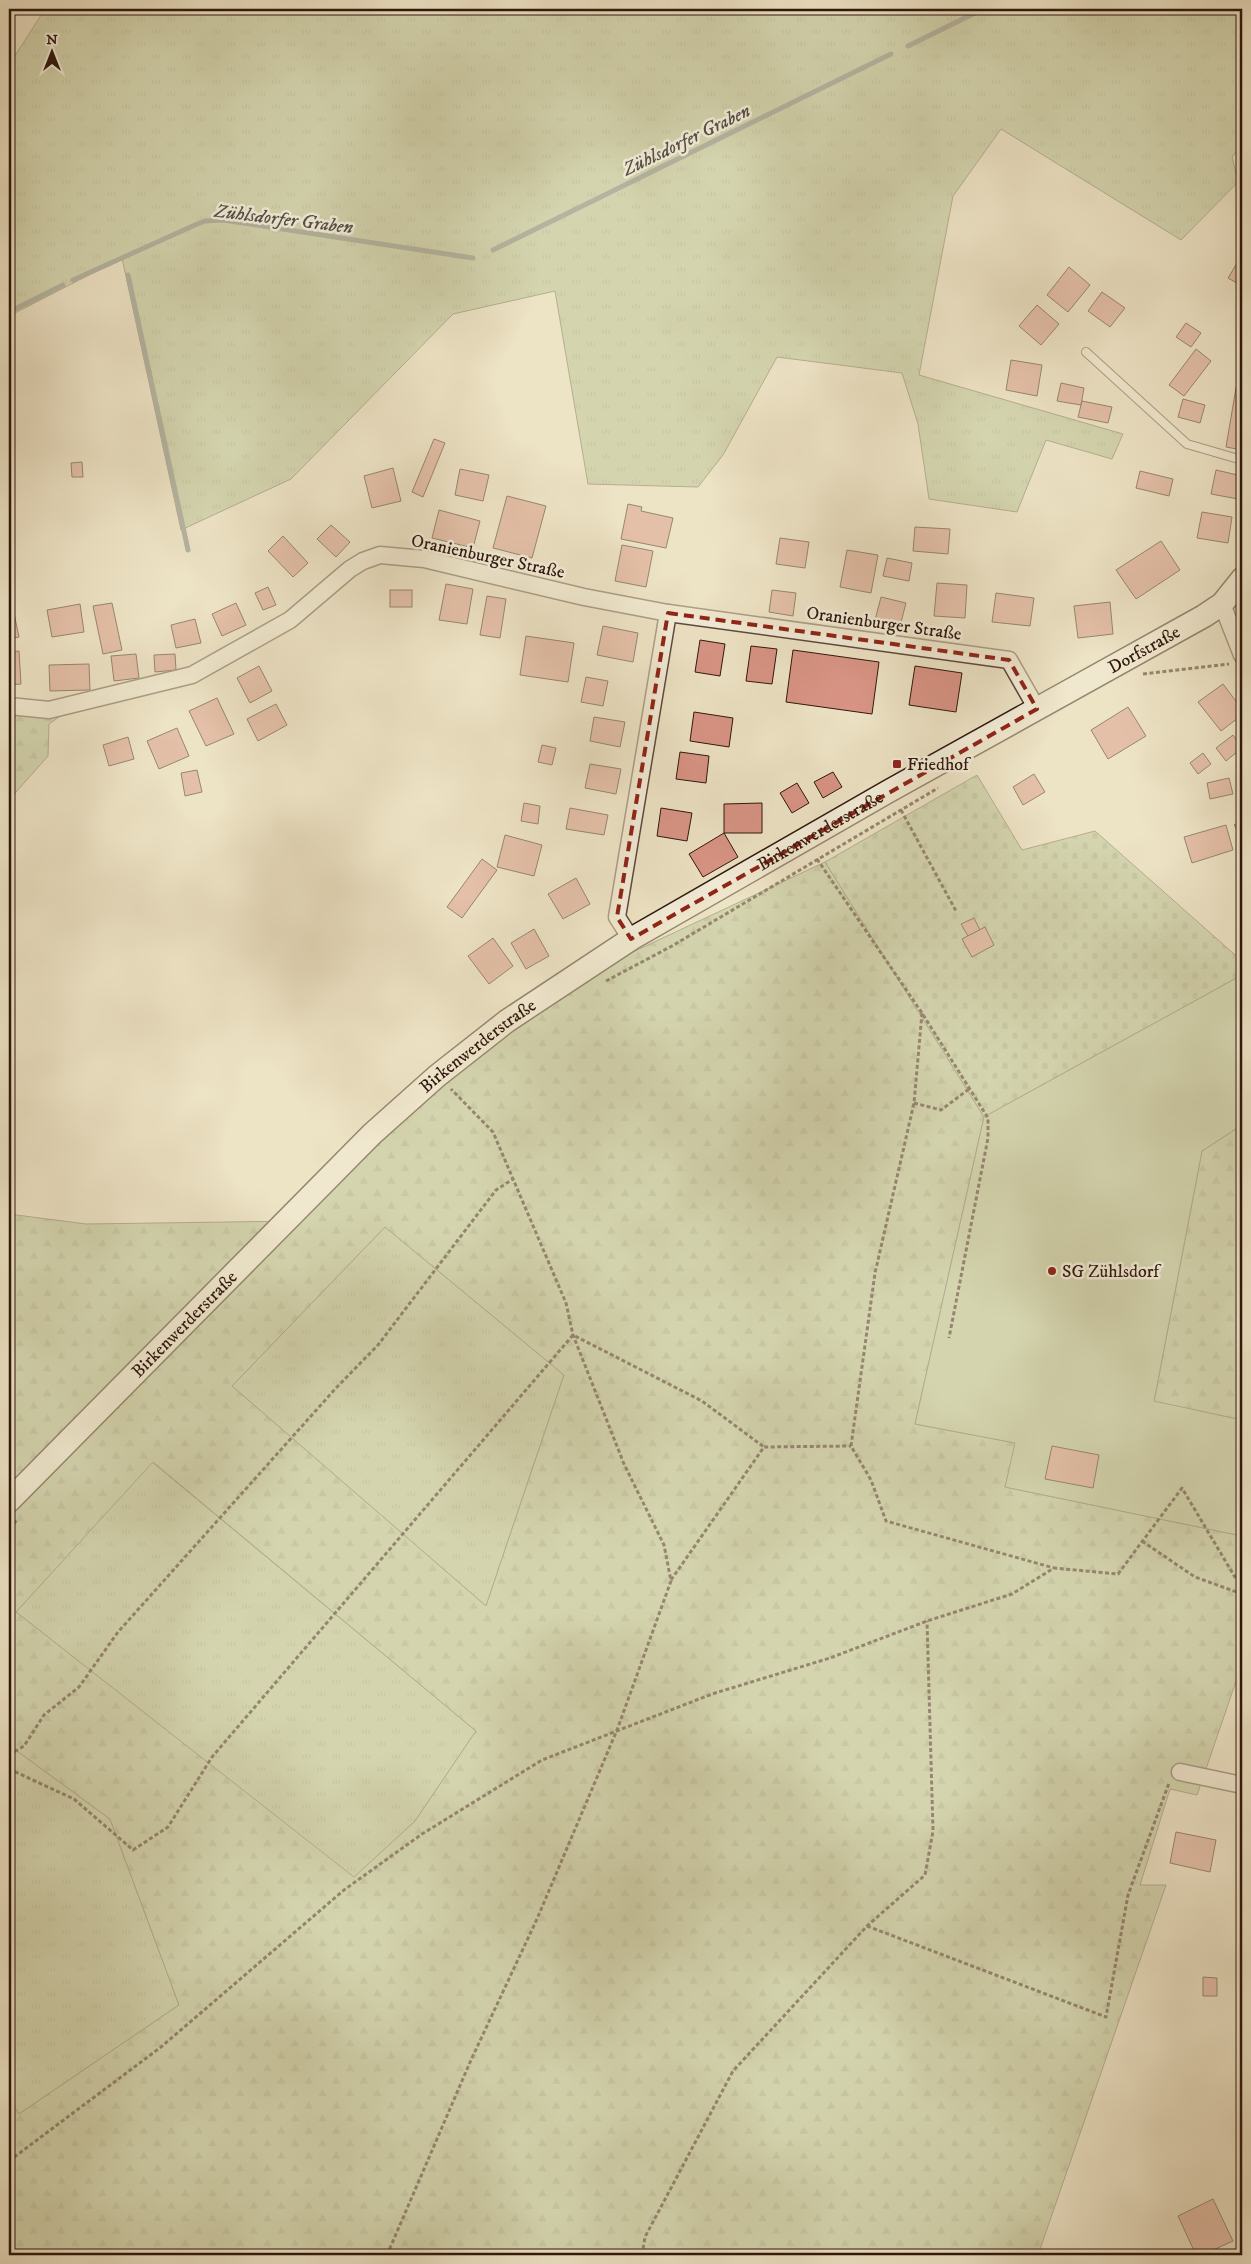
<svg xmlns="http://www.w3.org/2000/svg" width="1251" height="2264" viewBox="0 0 1251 2264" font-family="'IM FELL DW Pica',serif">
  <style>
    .grass { fill: url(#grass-tufts); stroke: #726d51 }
    .forest { fill: url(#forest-firs); stroke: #726d51; fill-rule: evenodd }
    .cemetery { fill: url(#cemetery-stones); stroke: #726d51 }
    .garden { fill: #b7c496; stroke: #726d51 }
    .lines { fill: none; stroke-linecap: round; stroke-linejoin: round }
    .stream { stroke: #6f7a76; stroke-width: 5 }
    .building { fill: #d99485; stroke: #2e160c }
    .lane-casing { stroke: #5e493a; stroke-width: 10 }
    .street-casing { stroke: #5e493a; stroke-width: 19 }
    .secondary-casing { stroke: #2e160c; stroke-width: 25 }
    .path { stroke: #2e160c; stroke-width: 3; stroke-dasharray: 4 2.5; stroke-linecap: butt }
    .lane { stroke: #f3edd9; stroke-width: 8 }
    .street { stroke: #f3edd9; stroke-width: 16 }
    .secondary { stroke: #f3edd9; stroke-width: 22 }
    .marked { fill: none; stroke: #8f2418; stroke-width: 4; stroke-dasharray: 10 6; stroke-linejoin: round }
    .poi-dot { fill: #8f2418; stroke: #f3edd9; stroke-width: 2 }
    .labels { text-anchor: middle; stroke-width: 5; stroke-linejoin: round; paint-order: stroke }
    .street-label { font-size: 18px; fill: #2e160c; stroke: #f3edd9 }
    .poi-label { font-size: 18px; fill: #2e160c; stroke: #f3edd9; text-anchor: start }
    .water-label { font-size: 19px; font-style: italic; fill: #54504a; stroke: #f3edd9 }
  </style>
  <defs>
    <pattern id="grass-tufts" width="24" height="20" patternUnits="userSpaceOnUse" patternTransform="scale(1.25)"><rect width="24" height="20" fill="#b7c496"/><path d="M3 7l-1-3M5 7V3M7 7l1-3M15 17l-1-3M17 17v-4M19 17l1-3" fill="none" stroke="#9ea880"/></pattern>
    <pattern id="forest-firs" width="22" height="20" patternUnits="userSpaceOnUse" patternTransform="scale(1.25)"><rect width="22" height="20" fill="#b7c496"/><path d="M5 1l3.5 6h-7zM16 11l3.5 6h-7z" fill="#9ea880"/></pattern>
    <pattern id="cemetery-stones" width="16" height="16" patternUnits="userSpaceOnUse" patternTransform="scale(1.25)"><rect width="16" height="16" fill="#b7c496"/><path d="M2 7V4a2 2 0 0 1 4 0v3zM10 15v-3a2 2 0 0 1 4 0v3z" fill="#9ea880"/></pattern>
  </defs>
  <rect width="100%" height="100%" fill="#ede3c5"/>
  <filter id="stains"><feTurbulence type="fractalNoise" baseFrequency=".004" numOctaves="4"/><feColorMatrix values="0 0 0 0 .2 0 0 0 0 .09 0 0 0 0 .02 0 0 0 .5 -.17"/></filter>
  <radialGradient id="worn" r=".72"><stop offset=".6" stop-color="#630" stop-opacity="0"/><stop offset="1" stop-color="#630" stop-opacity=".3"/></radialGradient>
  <g class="grass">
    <polygon points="45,9 1242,9 1242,145 1232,157 1238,182 1181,240 1001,129 953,196 919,375 1123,434 1112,459 1046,440 1017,512 929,499 918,424 902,373 777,357 723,455 698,487 588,484 555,291 453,314 291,479 181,530 122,258 9,316 9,65"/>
    <polygon points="385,1227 564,1375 486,1606 232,1386"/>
    <polygon points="152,1462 476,1731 415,1821 354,1878 16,1612"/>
    <polygon points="9,1745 110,1819 179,2005 19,2114 9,2099"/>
  </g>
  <g class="forest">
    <polygon points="9,702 66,712 49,724 48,756 9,800"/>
    <path d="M 825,862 L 984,1117 L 915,1424 L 1016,1443 L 1005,1487 L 1242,1536 L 1242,1664 L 1197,1795 L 1170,1789 L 1140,1885 L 1166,1885 L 1038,2255 L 9,2255 L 9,2099 L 19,2114 L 179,2005 L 110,1819 L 9,1745 L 9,1214 L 86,1224 L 299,1221 L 447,1079 L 504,1034 L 620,958 ZM 385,1227 L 564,1375 L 486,1606 L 232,1386 ZM 153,1462 L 476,1731 L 415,1821 L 354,1877 L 16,1612 Z"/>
    <polygon points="1242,1125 1242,1420 1154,1402 1202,1151"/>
  </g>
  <polygon class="cemetery" points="977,775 1022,850 1095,831 1242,961 1242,975 984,1117 825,862"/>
  <polygon class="garden" points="1242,975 1242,1125 1202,1151 1154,1401 1242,1420 1242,1536 1005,1487 1015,1443 915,1424 984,1117"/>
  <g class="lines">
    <g class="stream">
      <polyline points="908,46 983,9"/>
      <polyline points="493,250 891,54"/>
      <polyline points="128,275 188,550"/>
      <polyline points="73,280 195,225 205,221 223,220 473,258"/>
      <polyline points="9,312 63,285"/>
    </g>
  </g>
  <g class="building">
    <polygon points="1242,255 1242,286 1228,278"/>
    <polygon points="1069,267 1090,285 1068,312 1047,295"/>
    <polygon points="1102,292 1125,308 1110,327 1088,311"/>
    <polygon points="1037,305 1059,324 1041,345 1019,326"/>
    <polygon points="1186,323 1201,333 1191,347 1176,337"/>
    <polygon points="1196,349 1211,361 1184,396 1169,385"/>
    <polygon points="1011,360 1042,365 1037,396 1006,390"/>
    <polygon points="1061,383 1084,388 1081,405 1057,401"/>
    <polygon points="1236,388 1242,389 1242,450 1226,447"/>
    <polygon points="1183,399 1205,405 1200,423 1178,417"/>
    <polygon points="1082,401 1112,407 1108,423 1078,417"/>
    <polygon points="434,439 445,443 423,497 412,492"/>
    <polygon points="82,462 83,477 72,477 71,463"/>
    <polygon points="393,468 401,501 372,508 364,476"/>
    <polygon points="460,469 489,475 483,501 455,495"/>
    <polygon points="1216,470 1242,476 1238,499 1211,494"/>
    <polygon points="1140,471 1173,479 1169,496 1136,488"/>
    <polygon points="507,496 546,506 532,558 493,548"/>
    <polygon points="628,504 642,507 641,511 673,518 666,548 621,539"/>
    <polygon points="439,510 480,521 473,548 432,538"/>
    <polygon points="1202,512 1232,517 1228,543 1197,538"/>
    <polygon points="331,525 350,542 336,557 317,539"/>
    <polygon points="915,527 950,529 948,554 913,551"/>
    <polygon points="283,536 308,563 293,577 268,551"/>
    <polygon points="780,538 809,542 805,568 776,564"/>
    <polygon points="1161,541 1180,570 1136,599 1116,570"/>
    <polygon points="622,545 653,551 646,587 615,581"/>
    <polygon points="847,550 878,555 871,593 840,587"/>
    <polygon points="887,558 912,563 909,581 883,576"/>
    <polygon points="937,583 967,585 965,618 934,616"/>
    <polygon points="446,584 473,589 467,624 439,620"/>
    <polygon points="268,587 276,605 263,610 255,593"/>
    <rect x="390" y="590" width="22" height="17"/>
    <polygon points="772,590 796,593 793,616 769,612"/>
    <polygon points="996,593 1034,598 1030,626 992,622"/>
    <polygon points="487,596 506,599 500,638 480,635"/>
    <polygon points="881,597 906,603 899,630 874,624"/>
    <polygon points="9,599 11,599 19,637 9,639"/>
    <polygon points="1110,602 1113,634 1078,638 1074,606"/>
    <polygon points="112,603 122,650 103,654 93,606"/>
    <polygon points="236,603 246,625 222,636 212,614"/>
    <polygon points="80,604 84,632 52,637 47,610"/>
    <polygon points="195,619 201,643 176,648 171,625"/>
    <polygon points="603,626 638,633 633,662 597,655"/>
    <polygon points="526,636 574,643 568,682 520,675"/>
    <polygon points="700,640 725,644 720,676 695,672"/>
    <polygon points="751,646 777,649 772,684 746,681"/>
    <polygon points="793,650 879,662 872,714 786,702"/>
    <polygon points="19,651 21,684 9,685 9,652"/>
    <polygon points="136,654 139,678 114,681 111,656"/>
    <polygon points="175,654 176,670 155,672 154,655"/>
    <polygon points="89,664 90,690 50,691 49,665"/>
    <polygon points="259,666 272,691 250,703 237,678"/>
    <polygon points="915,666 962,673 956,712 909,705"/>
    <polygon points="586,677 608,681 603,706 581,702"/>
    <polygon points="1223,684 1242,709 1242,715 1221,731 1198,702"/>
    <polygon points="217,698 234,734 206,746 189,711"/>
    <polygon points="276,704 287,725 258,741 247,719"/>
    <polygon points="1128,707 1146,736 1108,759 1091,730"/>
    <polygon points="694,712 733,718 729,747 690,741"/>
    <polygon points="594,717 625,722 620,747 590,741"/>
    <polygon points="177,728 189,756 159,769 147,741"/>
    <polygon points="1233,735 1242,748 1226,761 1216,748"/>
    <polygon points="128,737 134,759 109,766 103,745"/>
    <polygon points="542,745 556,748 552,765 538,762"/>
    <polygon points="680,752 709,756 706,783 676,779"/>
    <polygon points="1203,753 1211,764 1198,774 1190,763"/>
    <polygon points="590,764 621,769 616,794 585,788"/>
    <polygon points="197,770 202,792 185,796 181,773"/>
    <polygon points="833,772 842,787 823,798 814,782"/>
    <polygon points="1034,774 1045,792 1023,805 1013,787"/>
    <polygon points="1229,778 1233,794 1210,799 1207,783"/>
    <polygon points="797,783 809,803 792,813 780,793"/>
    <polygon points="524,803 540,806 538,824 521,821"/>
    <polygon points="762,803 762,833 724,833 724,804"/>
    <polygon points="570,808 608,815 604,835 566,829"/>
    <polygon points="661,808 692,813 687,841 657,836"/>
    <polygon points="1242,820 1242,837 1234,825"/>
    <polygon points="1226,825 1233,850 1192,863 1184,837"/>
    <polygon points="724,833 738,857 703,877 689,854"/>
    <polygon points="505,835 542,845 534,876 497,867"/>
    <polygon points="482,859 497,870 462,918 447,907"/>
    <polygon points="576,878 590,904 563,919 548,894"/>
    <polygon points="974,918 980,930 968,936 961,924"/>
    <polygon points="985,927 994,945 972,957 962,939"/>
    <polygon points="534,929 549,956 526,969 511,943"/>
    <polygon points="493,938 513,966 489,984 468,956"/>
    <polygon points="1052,1446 1099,1455 1093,1488 1045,1479"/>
    <polygon points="1176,1832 1216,1840 1210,1872 1170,1863"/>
    <polygon points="1203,1977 1217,1978 1217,1996 1203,1996"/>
    <polygon points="1213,2199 1233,2241 1202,2255 1196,2255 1178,2216"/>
  </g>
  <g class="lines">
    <g class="lane-casing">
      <polyline id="lane" points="1086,352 1187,444 1242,460"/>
    </g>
    <g class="street-casing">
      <g id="street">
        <polyline points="1222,604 1242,655"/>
        <polyline points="9,706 49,710 192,675 290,620 350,569 363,561 380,555 424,559 584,597 668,613 1009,660 1037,709"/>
        <polyline points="631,939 617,917 668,613"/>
        <polyline points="1180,1772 1242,1785"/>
      </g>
    </g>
    <g class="secondary-casing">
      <g id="secondary">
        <path id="s1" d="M 9,1501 L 372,1134 L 437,1076 L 507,1021 L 631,939 L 889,791 L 1204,616 L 1222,604 L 1242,579"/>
      </g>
    </g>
    <g class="path">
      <polyline points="1143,674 1229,664"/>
      <polyline points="901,810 956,911"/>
      <polyline points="817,859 922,1013 988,1118 988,1138 949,1338"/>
      <polyline points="606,981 672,946 938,788"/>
      <polyline points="922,1013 914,1103 875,1273 851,1446 871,1480 886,1521 1054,1568"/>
      <polyline points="914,1103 941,1110 969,1089"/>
      <polyline points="9,1528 17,1520"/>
      <polyline points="1142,1541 1195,1577 1242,1594"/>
      <polyline points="671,1580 764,1447 851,1446"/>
      <polyline points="9,1755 24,1746 44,1715 79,1687 118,1632 336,1388 378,1345 496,1190 513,1179"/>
      <polyline points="9,1769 74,1799 133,1850 168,1827 212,1757 573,1335 702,1401 764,1447"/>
      <polyline points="867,1926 1106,2017 1128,1895 1169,1783"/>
      <polyline points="9,2161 161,2047 344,1890 422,1834 542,1760 712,1694 830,1658 927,1621 1012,1594 1054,1568 1118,1574 1182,1488 1242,1589"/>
      <polyline points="387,2255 471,2060 537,1919 617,1730 671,1581 664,1545 624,1464 573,1335 566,1303 493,1132 451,1089"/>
      <polyline points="642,2255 645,2237 733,2071 867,1926 925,1875 933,1831 927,1621"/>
    </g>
    <use href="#lane" class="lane"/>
    <use href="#street" class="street"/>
    <use href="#secondary" class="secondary"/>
  </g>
  <path d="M0 0H1251V2264H0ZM 668,613 L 1009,660 L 1037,709 L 631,939 L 617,917 Z" fill="#ede3c5" fill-opacity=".55" fill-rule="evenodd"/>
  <path class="marked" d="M 668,613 L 1009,660 L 1037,709 L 631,939 L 617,917 Z"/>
  <g class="poi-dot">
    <rect x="892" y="759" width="10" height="10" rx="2.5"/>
    <circle cx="1052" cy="1271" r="5"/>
  </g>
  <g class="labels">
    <g class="street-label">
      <text transform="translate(488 556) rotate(12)" y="6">Oranienburger Straße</text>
      <text transform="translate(884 623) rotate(8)" y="6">Oranienburger Straße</text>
      <text dy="6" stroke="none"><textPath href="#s1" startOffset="1430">Dorfstraße</textPath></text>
      <text dy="6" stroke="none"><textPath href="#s1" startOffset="1059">Birkenwerderstraße</textPath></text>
      <text dy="6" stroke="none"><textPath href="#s1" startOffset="654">Birkenwerderstraße</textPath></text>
      <text dy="6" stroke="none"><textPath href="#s1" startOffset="249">Birkenwerderstraße</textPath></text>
    </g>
    <g class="poi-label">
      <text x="907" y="770">Friedhof</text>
      <text x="1062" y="1277">SG Zühlsdorf</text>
    </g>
    <g class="water-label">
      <text transform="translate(686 139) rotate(-26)" y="7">Zühlsdorfer Graben</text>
      <text transform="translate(284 218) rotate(7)" y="7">Zühlsdorfer Graben</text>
    </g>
  </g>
  <rect width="1251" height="2264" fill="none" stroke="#ede3c5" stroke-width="30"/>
  <rect x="10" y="10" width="1231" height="2244" fill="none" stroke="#2e160c" stroke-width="2.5"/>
  <rect x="15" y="15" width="1221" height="2234" fill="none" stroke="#2e160c"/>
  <g transform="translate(52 52)" stroke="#f3edd9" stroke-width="4" paint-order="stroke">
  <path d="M0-4L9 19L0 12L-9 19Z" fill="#2e160c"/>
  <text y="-8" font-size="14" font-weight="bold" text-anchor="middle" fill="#2e160c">N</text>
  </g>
  <rect width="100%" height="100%" filter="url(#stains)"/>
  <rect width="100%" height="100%" fill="url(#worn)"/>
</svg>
